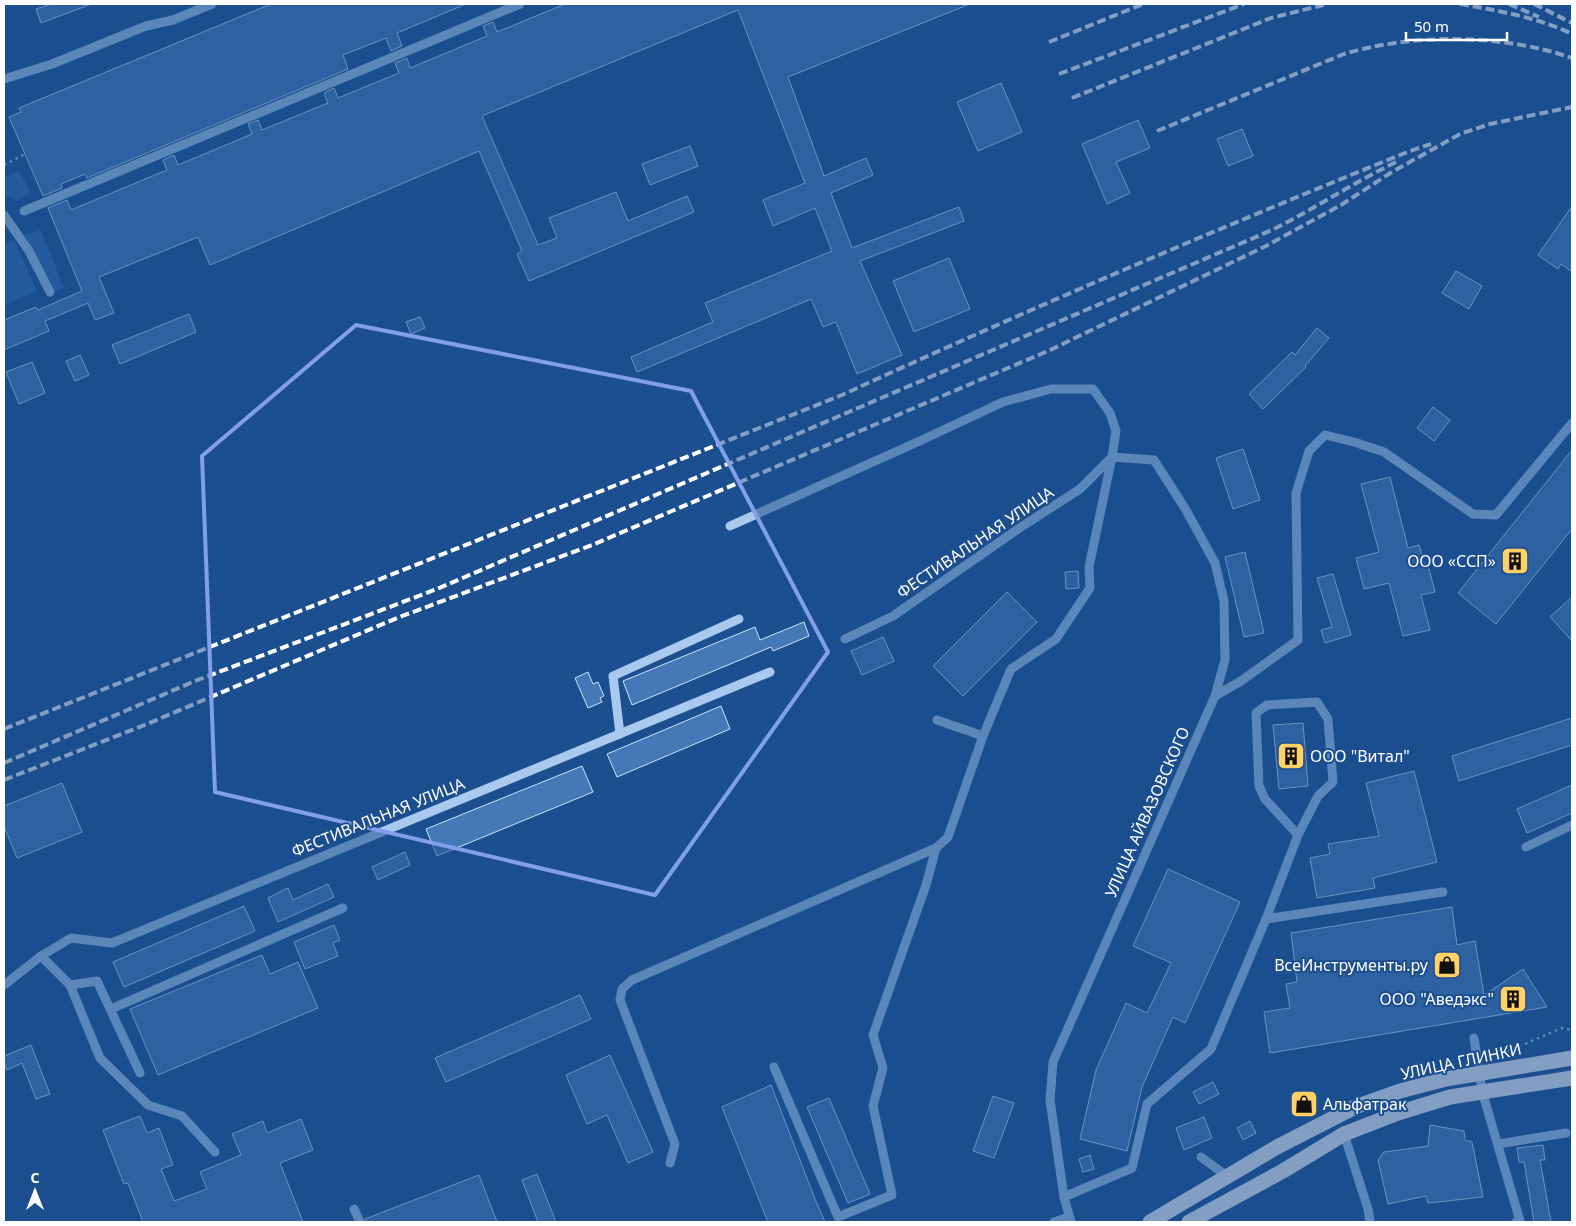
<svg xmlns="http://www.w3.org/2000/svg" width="1576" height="1226" viewBox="0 0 1576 1226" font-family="'Noto Sans',sans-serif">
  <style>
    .green { fill: #2e69ad }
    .building { fill: #4478b7; stroke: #cfe3fa }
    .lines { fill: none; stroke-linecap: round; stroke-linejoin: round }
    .path { stroke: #a9c9ee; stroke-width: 2.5; stroke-dasharray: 2.5 4; stroke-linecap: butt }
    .minor { stroke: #a9c9ee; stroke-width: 9 }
    .highway { stroke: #fff; stroke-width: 15 }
    .rail { stroke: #fff; stroke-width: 4; stroke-dasharray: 9 4; stroke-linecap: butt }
    .marked { fill: none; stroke: #839eea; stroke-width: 4; stroke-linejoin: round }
    .labels { text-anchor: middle; stroke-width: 4; stroke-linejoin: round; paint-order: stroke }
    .street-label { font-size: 16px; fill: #fff; stroke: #1b4f8f }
    .poi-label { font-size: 16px; fill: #fff; stroke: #1b4f8f; text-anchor: end }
  </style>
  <rect width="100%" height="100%" fill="#1b4f8f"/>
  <g class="green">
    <polygon points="19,171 31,193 18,200 4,196 4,178"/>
    <polygon points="41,230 64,288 54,291 24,235"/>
    <polygon points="14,240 37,291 6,305 4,300 4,245"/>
  </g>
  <g class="building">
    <polygon points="51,4 89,4 89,5 41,23 36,9"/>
    <polygon points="271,4 466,4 397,33 402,46 391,51 386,38 343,55 348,69 87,178 85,174 61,184 62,188 43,196 9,117 21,112 19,108"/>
    <polygon points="565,4 970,4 788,77 824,176 866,158 873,175 831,193 852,248 959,207 964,221 860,261 902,355 857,374 836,322 823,327 811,299 637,372 631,357 713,322 705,303 832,251 815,208 773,226 763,200 805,183 738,10 482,116 538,245 557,238 549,218 616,192 628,221 687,196 694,212 529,281 517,254 522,251 479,151 210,265 198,237 99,277 114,313 95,320 88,303 45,321 49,331 4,350 4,320 36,307 38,310 82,291 48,208 67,200 71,210 167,170 163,160 174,155 178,165 252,134 248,124 258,120 262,130 328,103 324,93 334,88 338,98 399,73 395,63 407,58 410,68 487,36 483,26 493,22 497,32"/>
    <polygon points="1001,83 1022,132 978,151 957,102"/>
    <polygon points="1138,120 1150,148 1116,162 1130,193 1107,204 1082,144"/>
    <polygon points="1242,129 1253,156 1228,166 1217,139"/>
    <polygon points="690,146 698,166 650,185 642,164"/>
    <polygon points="1572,206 1572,272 1561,264 1558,269 1538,255"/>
    <polygon points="949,258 970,309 914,332 893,281"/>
    <polygon points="1456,271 1482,286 1469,309 1442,293"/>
    <polygon points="189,314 196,332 120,364 112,345"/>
    <polygon points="420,317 425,328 411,334 406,322"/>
    <polygon points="1317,328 1329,338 1305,366 1306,367 1263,409 1249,394 1292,352 1295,355"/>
    <polygon points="80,355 89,375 75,381 66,361"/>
    <polygon points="32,362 45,393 19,404 6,372"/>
    <polygon points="1433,407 1450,420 1434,441 1417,428"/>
    <polygon points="1243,449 1260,500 1233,509 1216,458"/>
    <polygon points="1572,450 1572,529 1496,624 1458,593"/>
    <polygon points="1390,477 1408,548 1419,545 1425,566 1428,565 1435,592 1421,595 1430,630 1403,636 1389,583 1364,589 1356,558 1379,552 1361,484"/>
    <polygon points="1245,552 1264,633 1244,637 1225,557"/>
    <polygon points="1078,571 1079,588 1066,589 1065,572"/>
    <polygon points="1333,574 1351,635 1325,643 1321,630 1332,627 1317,578"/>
    <polygon points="1007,592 1037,622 963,696 933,666"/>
    <polygon points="1572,597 1572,641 1550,617"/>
    <polygon points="804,622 809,636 773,651 771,647 632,705 623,681 755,627 760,640"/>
    <polygon points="883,637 894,661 862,675 851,651"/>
    <polygon points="588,672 593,684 598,682 604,696 600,698 602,702 588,708 575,678"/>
    <polygon points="721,706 730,729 617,777 607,754"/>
    <polygon points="1572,718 1572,745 1459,781 1452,756"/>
    <polygon points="1303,723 1308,786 1279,789 1273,725"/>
    <polygon points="582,766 593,792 437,856 426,829"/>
    <polygon points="1414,771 1437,862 1373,878 1375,888 1317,898 1310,858 1330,854 1328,844 1379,836 1366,783"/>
    <polygon points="62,783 82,832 17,858 4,826 4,806"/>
    <polygon points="1572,785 1572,813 1527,833 1517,809"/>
    <polygon points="405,852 410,865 378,880 372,867"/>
    <polygon points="1168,869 1240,902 1185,1023 1173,1017 1142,1087 1127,1151 1080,1139 1096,1070 1126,1003 1147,1013 1171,963 1133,946"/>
    <polygon points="328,884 334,897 278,922 268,898 288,888 293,900"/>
    <polygon points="244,906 255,931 124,987 113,962"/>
    <polygon points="1452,907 1457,945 1475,941 1484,995 1523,969 1547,1007 1270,1053 1264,1012 1290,1008 1286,984 1297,982 1291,933"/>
    <polygon points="334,925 340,940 333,943 338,956 305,969 294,942"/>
    <polygon points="262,955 270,974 298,962 318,1008 158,1075 130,1009"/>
    <polygon points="580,995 591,1019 446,1082 435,1058"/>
    <polygon points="31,1045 50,1094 36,1099 22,1063 7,1070 4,1062 4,1056"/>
    <polygon points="610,1055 653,1152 628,1163 607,1115 587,1124 566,1075"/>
    <polygon points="1213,1082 1219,1094 1199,1104 1193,1092"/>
    <polygon points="771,1085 815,1199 825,1222 768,1222 722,1107"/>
    <polygon points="993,1096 1014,1103 994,1158 973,1151"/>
    <polygon points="829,1098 870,1194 848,1203 807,1107"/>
    <polygon points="140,1116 147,1133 159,1128 173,1165 161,1169 174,1201 207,1189 200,1172 241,1155 232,1134 263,1121 267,1133 301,1119 313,1150 280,1163 303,1222 143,1222 128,1183 124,1184 103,1130"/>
    <polygon points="1204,1117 1212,1138 1184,1150 1176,1128"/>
    <polygon points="1250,1121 1256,1133 1243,1140 1237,1128"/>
    <polygon points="1430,1125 1464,1131 1465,1140 1472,1142 1483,1197 1428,1203 1426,1196 1388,1204 1378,1160 1384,1152 1428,1146"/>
    <polygon points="1543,1145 1545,1160 1540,1160 1551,1222 1534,1222 1524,1162 1519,1162 1517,1148"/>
    <polygon points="1090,1155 1094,1169 1083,1172 1079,1159"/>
    <polygon points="537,1174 556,1222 538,1222 522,1180"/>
    <polygon points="479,1175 497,1222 366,1222 365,1219"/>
  </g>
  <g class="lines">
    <g class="path">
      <polyline points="4,165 25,154"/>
      <polyline points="1501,1054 1562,1028 1572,1030"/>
    </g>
    <g class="minor">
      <polyline points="4,79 52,64 146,26 173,20 212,4"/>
      <polyline points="24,211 520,4"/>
      <polyline points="4,215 29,251 50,292"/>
      <polyline points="730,526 922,440 1003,402 1051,389 1093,389 1110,413 1116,431 1112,457 1089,567 1090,588 1056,639 1011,669 983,736"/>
      <polyline points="845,639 893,616 1018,529 1080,489 1112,457"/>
      <polyline points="1215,696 1241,681 1298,640 1296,493 1309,451 1325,435 1354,442 1384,452 1473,514 1496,515 1572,423"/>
      <polyline points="620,734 613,676 739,619"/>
      <polyline points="1526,847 1572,825"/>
      <polyline points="1266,919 1298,835 1318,796 1333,782 1328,719 1317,702 1267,705 1256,713 1259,786 1265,799 1298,835"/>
      <polyline points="41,956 70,985 100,1058 148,1105 182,1116 215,1152"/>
      <polyline points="4,985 41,956 71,938 112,943 770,672"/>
      <polyline points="70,985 97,981 140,1073"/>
      <polyline points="111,1009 343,908"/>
      <polyline points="1474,1038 1482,1091 1520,1221 1516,1222"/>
      <polyline points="774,1067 838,1217 892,1195 873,1106 883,1068 873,1035 926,885 936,848 948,837 983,736 937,720"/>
      <polyline points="1344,1134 1368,1209 1370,1222"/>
      <polyline points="1498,1144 1566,1133"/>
      <polyline points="1201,1157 1228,1177"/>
      <polyline points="670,1163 675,1144 620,1000 622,989 632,980 936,848"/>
      <polyline points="1064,1197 1132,1168 1147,1104 1211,1049 1266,919 1443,892"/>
      <polyline points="354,1209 360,1222"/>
      <polyline points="1054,1222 1069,1217"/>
      <polyline points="1071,1222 1064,1197 1050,1100 1053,1062 1215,696 1225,660 1224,601 1215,563 1186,510 1154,460 1112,457"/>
    </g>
    <g class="highway">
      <polyline points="1150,1222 1277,1147 1355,1107 1400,1091 1446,1079 1572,1058"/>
      <polyline points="1189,1222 1283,1171 1344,1134 1398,1113 1450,1097 1572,1078"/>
    </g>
    <g class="rail">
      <path d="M 1460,4 C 1495,10 1540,18 1572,34"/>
      <polyline points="1509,4 1539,17"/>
      <polyline points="1534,4 1572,23"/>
      <polyline points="1049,42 1143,4"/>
      <polyline points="1059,74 1244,4"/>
      <polyline points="1072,98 1271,18 1327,4"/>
      <path d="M 1157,131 L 1344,54 C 1414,33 1503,34 1572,58"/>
      <path d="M 4,729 L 842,395 C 1029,309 1219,228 1410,151 L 1431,144"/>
      <path d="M 4,763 L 195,681 L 437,589 L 1272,230 C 1314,209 1353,183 1396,162"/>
      <polyline points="4,780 147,724 397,618 592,545 1048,351 1266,246 1341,205 1392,172 1460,134 1490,124 1572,107"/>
    </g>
  </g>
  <path d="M0 0H1576V1226H0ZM 356,325 L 691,391 L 828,652 L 655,895 L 215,792 L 202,456 Z" fill="#1b4f8f" fill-opacity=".55" fill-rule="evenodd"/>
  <path class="marked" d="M 356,325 L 691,391 L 828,652 L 655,895 L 215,792 L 202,456 Z"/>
  <defs>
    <g id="building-square" transform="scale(1.4375)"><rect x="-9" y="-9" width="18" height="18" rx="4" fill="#ffd166" stroke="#1b4f8f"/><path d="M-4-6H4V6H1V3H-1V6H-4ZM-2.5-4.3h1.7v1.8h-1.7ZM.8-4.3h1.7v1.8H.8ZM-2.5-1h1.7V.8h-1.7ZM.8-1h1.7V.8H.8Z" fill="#111"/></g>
    <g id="shop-square" transform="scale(1.4375)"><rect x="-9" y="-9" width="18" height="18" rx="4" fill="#ffd166" stroke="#1b4f8f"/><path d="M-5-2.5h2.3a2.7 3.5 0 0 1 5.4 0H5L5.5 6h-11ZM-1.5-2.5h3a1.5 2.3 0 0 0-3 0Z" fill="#111"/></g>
  </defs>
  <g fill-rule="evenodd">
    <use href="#building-square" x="1515" y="561"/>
    <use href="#building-square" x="1291" y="756"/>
    <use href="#shop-square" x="1447" y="965"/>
    <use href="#building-square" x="1513" y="999"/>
    <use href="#shop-square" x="1304" y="1104"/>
  </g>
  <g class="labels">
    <g class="street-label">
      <text transform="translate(975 542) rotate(-34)" y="6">ФЕСТИВАЛЬНАЯ УЛИЦА</text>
      <text transform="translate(1147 812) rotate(-66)" y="6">УЛИЦА АЙВАЗОВСКОГО</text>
      <text transform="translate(378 817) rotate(-22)" y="6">ФЕСТИВАЛЬНАЯ УЛИЦА</text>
      <text transform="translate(1461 1061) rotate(-12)" y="6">УЛИЦА ГЛИНКИ</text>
    </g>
    <g class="poi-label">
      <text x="1496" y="567">ООО «ССП»</text>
      <text x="1310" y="762" text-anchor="start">ООО "Витал"</text>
      <text x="1428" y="971">ВсеИнструменты.ру</text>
      <text x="1494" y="1005">ООО "Аведэкс"</text>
      <text x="1323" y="1110" text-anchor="start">Альфатрак</text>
    </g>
  </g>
  <rect width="1576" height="1226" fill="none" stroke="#ffffff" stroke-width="10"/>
  <g transform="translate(35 1191)" stroke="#1b4f8f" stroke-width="4" paint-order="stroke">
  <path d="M0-4L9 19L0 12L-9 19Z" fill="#ffffff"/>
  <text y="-8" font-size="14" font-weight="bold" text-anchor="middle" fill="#ffffff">С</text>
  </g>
  <path d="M1406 32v8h101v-8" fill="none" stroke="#ffffff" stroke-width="2.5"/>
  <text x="1414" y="32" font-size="15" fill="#ffffff" stroke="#1b4f8f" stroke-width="4" paint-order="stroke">50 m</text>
</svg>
